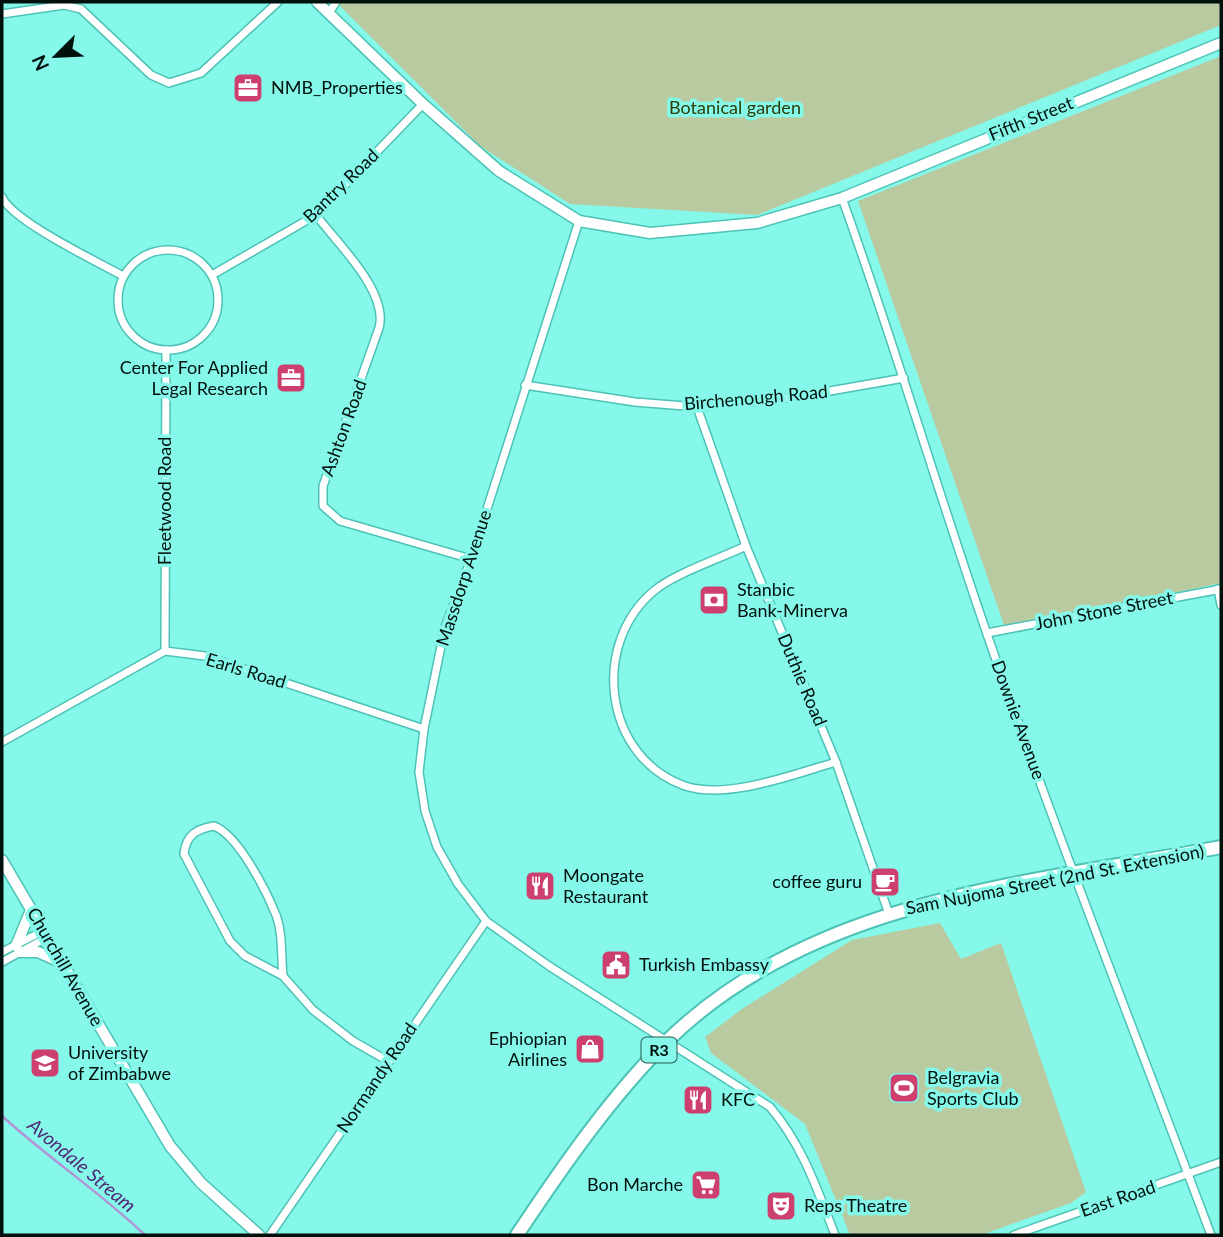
<svg xmlns="http://www.w3.org/2000/svg" width="1223" height="1237" viewBox="0 0 1223 1237" font-family="Lato,sans-serif">
  <style>
    .green { fill: #bacaa0 }
    .lines { fill: none; stroke-linecap: round; stroke-linejoin: round }
    .stream { stroke: #b194d5; stroke-width: 2.5 }
    .street-casing { stroke: #4cc3b5; stroke-width: 10 }
    .secondary-casing { stroke: #4cc3b5; stroke-width: 13 }
    .highway-casing { stroke: #4cc3b5; stroke-width: 16 }
    .street { stroke: #fff; stroke-width: 7 }
    .secondary { stroke: #fff; stroke-width: 10 }
    .highway { stroke: #fff; stroke-width: 12 }
    .labels { text-anchor: middle; stroke-width: 7; stroke-linejoin: round; paint-order: stroke }
    .shield { fill: #85f8e9; stroke: #285650; stroke-width: 2 }
    .shield-label { font-size: 16px; font-weight: bold; fill: #00110e }
    .poi-label { font-size: 18px; fill: #00110e; stroke: #85f8e9; text-anchor: start }
    .park-label { font-size: 18px; fill: #2e3d07; stroke: #85f8e9 }
    .street-label { font-size: 18px; fill: #00110e; stroke: #85f8e9 }
    .water-label { font-size: 19px; font-style: italic; fill: #4f2875; stroke: #85f8e9 }
  </style>
  <rect width="100%" height="100%" fill="#85f8e9"/>
  <g class="green">
    <polygon points="336,2 1221,2 1221,25 757,215 570,204 480,146"/>
    <polygon points="1221,56 1221,583 1005,628 858,201"/>
    <polygon points="940,923 961,959 1001,943 1086,1192 1071,1203 981,1235 850,1235 805,1124 711,1053 705,1037 742,1009 852,940"/>
  </g>
  <g class="lines">
    <path class="stream" d="M 2,1116 C 48,1158 100,1192 145,1235"/>
    <g class="street-casing">
      <g id="street">
        <polyline points="329,13 336,2"/>
        <polyline points="2,14 64,5 81,9 151,75 169,83 201,73 278,2"/>
        <path d="M 2,197 C 12,221 98,262 123,276"/>
        <path d="M 842,198 C 894,342 937,489 987,634 C 1057,836 1136,1035 1211,1235"/>
        <path d="M 316,215 C 337,243 389,292 379,328 L 323,486 L 323,506 L 340,521 L 471,559"/>
        <path d="M 579,221 L 471,559 L 445,627 L 424,729 L 419,772 L 425,811 L 437,847 L 458,884 L 486,921 L 549,966 L 770,1107 C 803,1146 817,1189 835,1235"/>
        <circle cx="168" cy="300" r="50"/>
        <polyline points="212,275 316,215 423,104"/>
        <polyline points="525,385 635,402 697,407 790,398 904,378"/>
        <polyline points="697,407 746,546 836,762 889,914"/>
        <path d="M 746,546 C 721,558 674,574 655,590 C 590,643 603,757 685,786 C 728,800 794,774 836,762"/>
        <polyline points="1218,589 1221,605"/>
        <polyline points="987,633 1221,589"/>
        <polyline points="165,651 166,350"/>
        <polyline points="2,742 165,651 205,656 424,729"/>
        <polyline points="2,952 43,931"/>
        <polyline points="2,962 46,938"/>
        <path d="M 283,976 C 281,956 283,934 276,915 C 266,890 238,835 214,826 C 196,829 186,835 184,854 L 230,941 L 245,956 L 283,976 L 313,1010 L 353,1041 L 388,1061"/>
        <polyline points="270,1235 486,921"/>
        <polyline points="1014,1235 1221,1162"/>
      </g>
    </g>
    <g class="secondary-casing">
      <g id="secondary">
        <polyline points="317,2 423,104 499,171 579,221 650,233 757,223 842,198 1221,43"/>
        <polyline points="2,860 170,1146 201,1183 259,1235"/>
        <polyline points="16,946 31,910"/>
        <polyline points="20,952 38,952 58,961"/>
      </g>
    </g>
    <g class="highway-casing">
      <path id="highway" d="M 517,1235 C 561,1169 609,1099 666,1042 C 812,898 1030,883 1221,847"/>
    </g>
    <use href="#street" class="street"/>
    <use href="#secondary" class="secondary"/>
    <use href="#highway" class="highway"/>
  </g>
  <defs>
    <g id="office-square" transform="scale(1.575)"><rect x="-9" y="-9" width="18" height="18" rx="4" fill="#cc3f6e" stroke="#85f8e9"/><path d="M-6-3h4V-5.5h4V-3h4V5H-6ZM-1-4.5V-3h2v-1.5ZM-6 0V1H6V0Z" fill="#fff"/></g>
    <g id="bank-square" transform="scale(1.575)"><rect x="-9" y="-9" width="18" height="18" rx="4" fill="#cc3f6e" stroke="#85f8e9"/><path d="M-6-4H6V4H-6ZM0-2.3a2.3 2.3 0 1 0 0 4.6a2.3 2.3 0 1 0 0-4.6Z" fill="#fff"/></g>
    <g id="cafe-square" transform="scale(1.575)"><rect x="-9" y="-9" width="18" height="18" rx="4" fill="#cc3f6e" stroke="#85f8e9"/><path d="M-5.5-4.5H6V0H3Q3 3.5 0 3.5H-2.5Q-5.5 3.5-5.5 0ZM3-3.2v2h1.7v-2ZM-6 4.5H4V6H-6Z" fill="#fff"/></g>
    <g id="restaurant-square" transform="scale(1.575)"><rect x="-9" y="-9" width="18" height="18" rx="4" fill="#cc3f6e" stroke="#85f8e9"/><path d="M-5-6h1v4h1v-4h1v4h1v-4h1v5L-1.5 .5V6h-2V.5L-5-1ZM5-6V6H3V1.5H1.5Q1.5-4 5-6Z" fill="#fff"/></g>
    <g id="civic-square" transform="scale(1.575)"><rect x="-9" y="-9" width="18" height="18" rx="4" fill="#cc3f6e" stroke="#85f8e9"/><path d="M-.6-6.5H3V-4.5H.6V-3L4-1V1h2V6H-6V1h2V-1L-.6-3ZM-1.2 2.5V6h2.4V2.5Z" fill="#fff"/></g>
    <g id="shop-square" transform="scale(1.575)"><rect x="-9" y="-9" width="18" height="18" rx="4" fill="#cc3f6e" stroke="#85f8e9"/><path d="M-5-2.5h2.3a2.7 3.5 0 0 1 5.4 0H5L5.5 6h-11ZM-1.5-2.5h3a1.5 2.3 0 0 0-3 0Z" fill="#fff"/></g>
    <g id="university-square" transform="scale(1.575)"><rect x="-9" y="-9" width="18" height="18" rx="4" fill="#cc3f6e" stroke="#85f8e9"/><path d="M0-5L7-2L0 1L-7-2ZM-4 1L0 2.5L4 1V4Q0 6-4 4Z" fill="#fff"/></g>
    <g id="stadium-square" transform="scale(1.575)"><rect x="-9" y="-9" width="18" height="18" rx="4" fill="#cc3f6e" stroke="#85f8e9"/><path d="M0-5a6.5 5 0 1 0 0 10a6.5 5 0 1 0 0-10ZM-3.5-1.8h7v3.6h-7Z" fill="#fff"/></g>
    <g id="supermarket-square" transform="scale(1.575)"><rect x="-9" y="-9" width="18" height="18" rx="4" fill="#cc3f6e" stroke="#85f8e9"/><path d="M-6-5.5h2.5l.6 2H6L4.5 2H-2.5L-4.4-4H-6ZM-1.5 3.2a1.3 1.3 0 1 0 .1 0ZM3 3.2a1.3 1.3 0 1 0 .1 0Z" fill="#fff"/></g>
    <g id="theatre-square" transform="scale(1.575)"><rect x="-9" y="-9" width="18" height="18" rx="4" fill="#cc3f6e" stroke="#85f8e9"/><path d="M-5-5.5Q0-4 5-5.5V0Q5 5 0 6Q-5 5-5 0ZM-3.3-2.5H-1v1.5H-3.3ZM1-2.5H3.3v1.5H1ZM-2.8 1Q0 5.5 2.8 1Z" fill="#fff"/></g>
  </defs>
  <g fill-rule="evenodd">
    <use href="#office-square" x="248" y="88"/>
    <use href="#office-square" x="291" y="378"/>
    <use href="#bank-square" x="714" y="600"/>
    <use href="#cafe-square" x="885" y="882"/>
    <use href="#restaurant-square" x="540" y="886"/>
    <use href="#civic-square" x="616" y="965"/>
    <use href="#shop-square" x="590" y="1049"/>
    <use href="#university-square" x="45" y="1063"/>
    <use href="#stadium-square" x="904" y="1088"/>
    <use href="#restaurant-square" x="698" y="1100"/>
    <use href="#supermarket-square" x="706" y="1185"/>
    <use href="#theatre-square" x="781" y="1206"/>
  </g>
  <g class="labels">
    <rect class="shield" x="641.5" y="1037.5" width="35" height="25" rx="5"/>
    <g class="shield-label">
      <text x="659" y="1056">R3</text>
    </g>
    <g class="poi-label">
      <text x="271" y="94">NMB_Properties</text>
      <text x="268" y="374" text-anchor="end">Center For Applied<tspan x="268" dy="21">Legal Research</tspan></text>
      <text x="737" y="596">Stanbic<tspan x="737" dy="21">Bank-Minerva</tspan></text>
      <text x="563" y="882">Moongate<tspan x="563" dy="21">Restaurant</tspan></text>
      <text x="862" y="888" text-anchor="end">coffee guru</text>
      <text x="639" y="971">Turkish Embassy</text>
      <text x="567" y="1045" text-anchor="end">Ephiopian<tspan x="567" dy="21">Airlines</tspan></text>
      <text x="68" y="1059">University<tspan x="68" dy="21">of Zimbabwe</tspan></text>
      <text x="927" y="1084">Belgravia<tspan x="927" dy="21">Sports Club</tspan></text>
      <text x="721" y="1106">KFC</text>
      <text x="683" y="1191" text-anchor="end">Bon Marche</text>
      <text x="804" y="1212">Reps Theatre</text>
    </g>
    <g class="park-label">
      <text x="735" y="114">Botanical garden</text>
    </g>
    <g class="street-label">
      <text transform="translate(1031 119) rotate(-22)" y="6">Fifth Street</text>
      <text transform="translate(341 186) rotate(-44)" y="6">Bantry Road</text>
      <text transform="translate(756 398) rotate(-5)" y="6">Birchenough Road</text>
      <text transform="translate(344 428) rotate(-70)" y="6">Ashton Road</text>
      <text transform="translate(165 501) rotate(-90)" y="6">Fleetwood Road</text>
      <text transform="translate(464 578) rotate(-72)" y="6">Massdorp Avenue</text>
      <text transform="translate(1104 611) rotate(-11)" y="6">John Stone Street</text>
      <text transform="translate(246 671) rotate(17)" y="6">Earls Road</text>
      <text transform="translate(802 680) rotate(67)" y="6">Duthie Road</text>
      <text transform="translate(1018 720) rotate(70)" y="6">Downie Avenue</text>
      <text transform="translate(1055 880) rotate(-11)" y="6">Sam Nujoma Street (2nd St. Extension)</text>
      <text transform="translate(65 967) rotate(60)" y="6">Churchill Avenue</text>
      <text transform="translate(377 1078) rotate(-56)" y="6">Normandy Road</text>
      <text transform="translate(1118 1199) rotate(-19)" y="6">East Road</text>
    </g>
    <g class="water-label">
      <text transform="translate(82 1165) rotate(40)" y="7">Avondale Stream</text>
    </g>
  </g>
  <rect width="1223" height="1237" fill="none" stroke="#00110e" stroke-width="7"/>
  <g transform="translate(56 56) rotate(246)" stroke="#85f8e9" stroke-width="5" paint-order="stroke">
  <path d="M0-5L12 26L0 18L-12 26Z" fill="#00110e"/>
  <text y="-10" font-size="19" font-weight="bold" text-anchor="middle" fill="#00110e">N</text>
  </g>
</svg>
